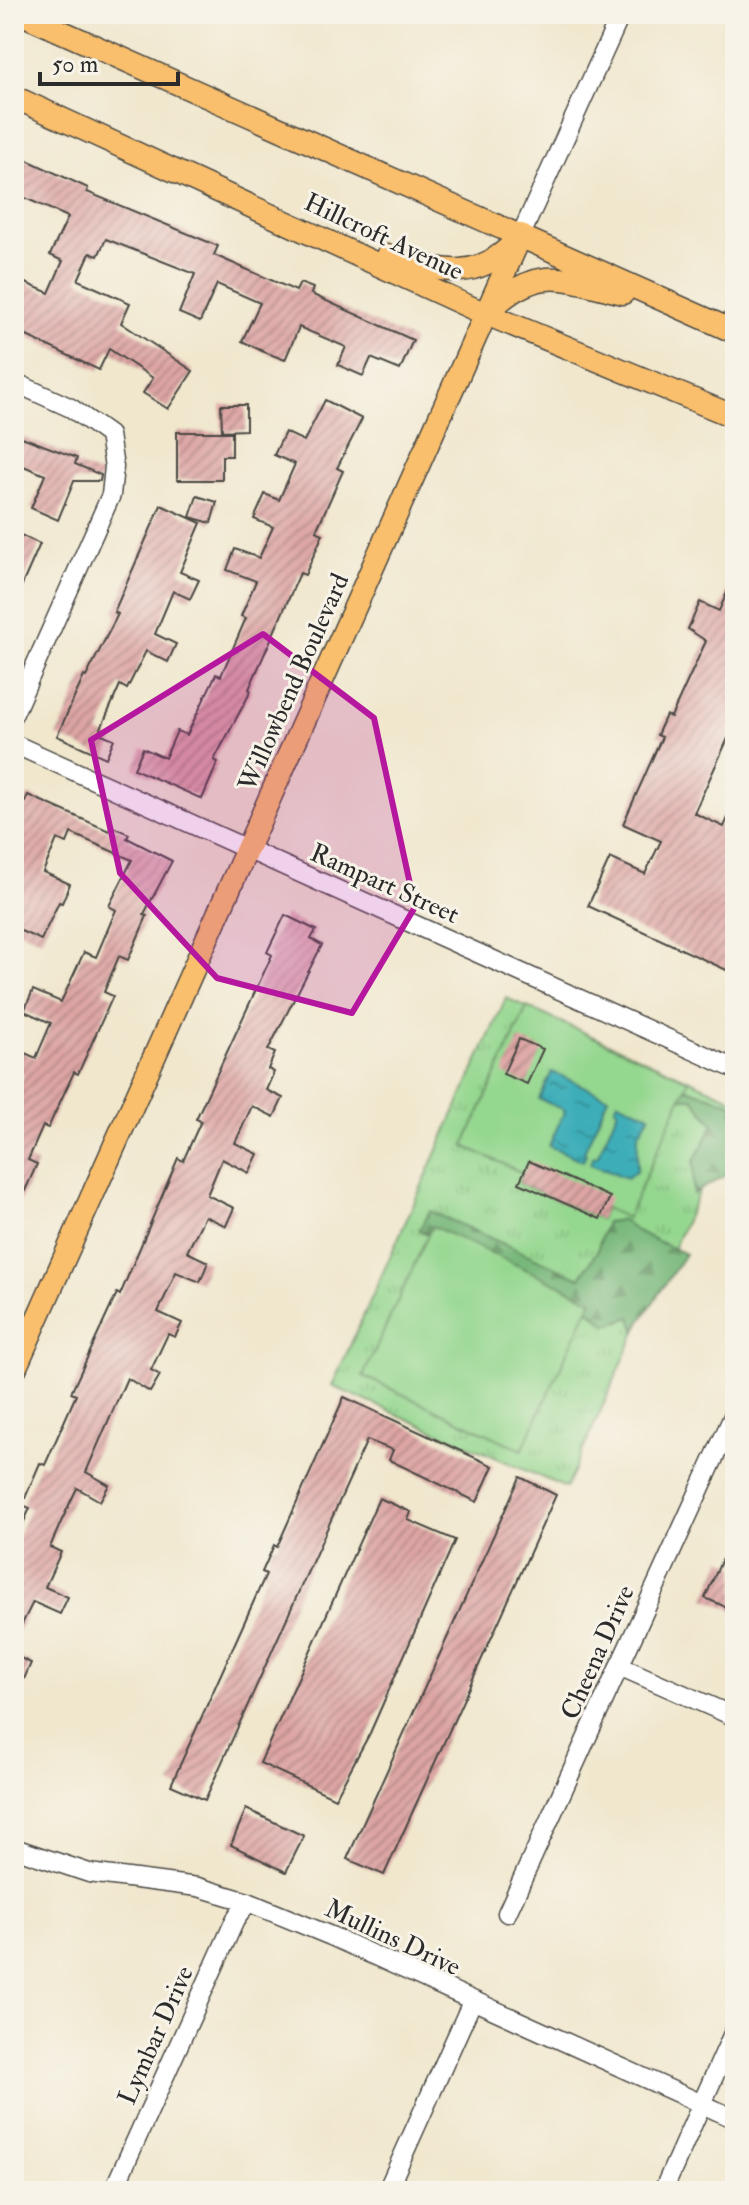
<svg xmlns="http://www.w3.org/2000/svg" width="749" height="2205" viewBox="0 0 749 2205" font-family="'IM FELL Double Pica',serif">
  <style>
    .grass { fill: url(#grass-tufts); stroke: #60815d; stroke-width: 2 }
    .forest { fill: url(#forest-firs); stroke: #517252; stroke-width: 2 }
    .garden { fill: #94d78f; stroke: #60815d; stroke-width: 2 }
    .water { fill: url(#water-ripples); stroke: #346c72; stroke-width: 2 }
    .building { fill: url(#building-hatch) }
    .lines { fill: none; stroke-linecap: round; stroke-linejoin: round }
    .minor-casing { stroke: #494743; stroke-width: 21 }
    .major-casing { stroke: #494743; stroke-width: 25 }
    .minor { stroke: #fff; stroke-width: 18 }
    .major { stroke: #f9bf6d; stroke-width: 22 }
    .marked { fill: #b5179e; fill-opacity: 0.2; stroke: #b5179e; stroke-width: 6; stroke-linejoin: round }
    .labels { text-anchor: middle; stroke-width: 6; stroke-linejoin: round; paint-order: stroke }
    .street-label { font-size: 26px; fill: #2b2b2b; stroke: #f7f3e8 }
  </style>
  <defs>
    <pattern id="grass-tufts" width="24" height="20" patternUnits="userSpaceOnUse" patternTransform="scale(2)"><rect width="24" height="20" fill="#94d78f"/><path d="M3 7l-1-3M5 7V3M7 7l1-3M15 17l-1-3M17 17v-4M19 17l1-3" fill="none" stroke="#80b97c"/></pattern>
    <pattern id="forest-firs" width="22" height="20" patternUnits="userSpaceOnUse" patternTransform="scale(2)"><rect width="22" height="20" fill="#77b87a"/><path d="M5 1l3.5 6h-7zM16 11l3.5 6h-7z" fill="#629664"/></pattern>
    <pattern id="water-ripples" width="26" height="14" patternUnits="userSpaceOnUse" patternTransform="scale(2)"><rect width="26" height="14" fill="#3daeb8"/><path d="M2 4q2-2 4 0t4 0M15 11q2-2 4 0t4 0" fill="none" stroke="#338e96"/></pattern>
    <pattern id="building-hatch" width="6" height="6" patternUnits="userSpaceOnUse" patternTransform="scale(2)"><rect width="6" height="6" fill="#dda5a4"/><path d="M-1 1l2-2M0 6l6-6M5 7l2-2" fill="none" stroke="#b38786"/></pattern>
  </defs>
  <rect width="100%" height="100%" fill="#f7f3e8"/>
  <filter id="ink" filterUnits="userSpaceOnUse"><feTurbulence type="fractalNoise" baseFrequency=".0125" numOctaves="2"/><feDisplacementMap in="SourceGraphic" scale="16" xChannelSelector="R" yChannelSelector="G"/><feConvolveMatrix kernelMatrix="1 2 1 2 8 2 1 2 1" color-interpolation-filters="sRGB"/></filter>
  <filter id="wash" filterUnits="userSpaceOnUse"><feTurbulence type="fractalNoise" baseFrequency=".006" numOctaves="4" result="noise"/><feDisplacementMap in="SourceGraphic" scale="32" xChannelSelector="R" yChannelSelector="G"/><feGaussianBlur stdDeviation="1.8" result="paint"/><feColorMatrix in="noise" values="0 0 0 0 0 0 0 0 0 0 0 0 0 0 0 0 0 1.4 0 .05"/><feComposite in="paint" operator="in"/></filter>
  <g filter="url(#wash)">
    <rect width="100%" height="100%" fill="#f0e7cd"/>
    <polygon class="grass" points="506,998 735,1100 735,1111 566,1488 332,1386"/>
    <g class="forest">
      <polygon points="591,1054 735,1105 735,1170 693,1194 694,1161 714,1124 693,1098 658,1098"/>
      <polygon points="430,1211 580,1278 597,1251 606,1222 623,1220 636,1231 685,1254 635,1330 631,1317 607,1325 591,1311 576,1311 555,1295 419,1230"/>
    </g>
    <g class="garden">
      <polygon points="527,1007 689,1080 627,1218 605,1208 600,1219 519,1183 523,1173 464,1146"/>
      <polygon points="432,1226 592,1300 522,1450 363,1376"/>
    </g>
    <g class="water">
      <polygon points="552,1072 608,1097 584,1152 586,1154 583,1161 549,1146 565,1110 539,1099"/>
      <polygon points="618,1101 650,1115 638,1135 637,1170 627,1178 590,1164 593,1156 597,1157 618,1110 615,1108"/>
    </g>
    <g id="blocks">
      <g class="building">
        <polygon points="14,154 88,188 87,192 218,246 214,255 296,291 300,283 313,288 311,294 413,340 400,370 371,358 363,376 338,365 346,347 299,327 285,360 262,351 242,341 260,303 217,284 200,322 179,313 195,274 106,239 98,256 90,253 78,280 130,303 121,323 193,371 168,409 143,393 153,378 109,349 99,370 14,330 14,278 49,293 63,261 50,255 68,217 14,193"/>
        <polygon points="325,400 362,419 337,468 343,471 316,531 323,534 305,575 300,573 249,689 251,691 214,760 218,762 202,799 134,769 143,748 165,758 177,731 187,735 216,674 221,676 246,618 241,616 256,581 227,570 235,549 259,558 273,527 254,519 265,494 279,500 295,464 274,455 285,432 304,441"/>
        <polygon points="221,405 246,405 246,430 222,431"/>
        <polygon points="177,432 232,432 232,456 222,456 222,480 177,480"/>
        <polygon points="14,434 77,458 75,464 101,475 100,481 74,481 58,520 31,508 45,475 14,462"/>
        <polygon points="197,496 217,502 211,523 190,517"/>
        <polygon points="161,505 201,523 180,572 199,580 190,599 173,591 155,634 176,644 168,662 146,651 127,689 120,685 99,733 114,739 106,758 57,736 84,676 86,677 118,614 114,612"/>
        <polygon points="14,532 40,544 14,603"/>
        <polygon points="735,574 735,723 694,813 724,827 735,802 735,974 588,906 610,858 645,874 661,841 623,824 662,737 657,735 662,724 666,715 671,717 706,641 688,629 700,602 719,611"/>
        <polygon points="28,795 109,831 111,826 129,834 127,838 172,861 144,914 147,916 128,960 119,956 104,992 113,996 78,1074 74,1072 48,1128 43,1126 28,1160 37,1164 14,1215 14,1097 24,1074 14,1070 14,1048 36,1058 51,1023 24,1011 33,990 61,1002 84,952 96,957 116,910 109,906 132,860 71,833 67,843 57,839 43,872 70,884 62,903 59,902 41,940 14,928 14,826"/>
        <polygon points="285,915 316,930 311,939 322,945 268,1050 275,1053 268,1069 274,1072 266,1090 283,1098 274,1117 252,1106 235,1143 258,1154 249,1173 222,1159 207,1195 234,1208 226,1226 205,1216 187,1252 208,1262 200,1282 176,1272 158,1312 182,1323 175,1337 168,1334 151,1370 160,1375 150,1392 127,1378 86,1472 109,1485 100,1501 77,1488 61,1522 50,1547 61,1552 45,1587 68,1597 60,1614 33,1602 14,1640 14,1544 30,1508 22,1505 40,1463 45,1465 76,1395 71,1393 117,1293 120,1295 178,1158 183,1161 201,1121 196,1119 272,955 267,952"/>
        <polygon points="519,1039 543,1049 527,1084 503,1074"/>
        <polygon points="529,1161 610,1197 600,1219 519,1183"/>
        <polygon points="344,1397 493,1466 477,1502 389,1460 393,1450 367,1440 205,1800 171,1785 266,1574 262,1572 274,1545 277,1547"/>
        <polygon points="520,1477 556,1495 384,1875 347,1859"/>
        <polygon points="379,1498 411,1512 408,1520 455,1540 370,1733 335,1798 260,1763"/>
        <polygon points="722,1559 735,1565 735,1611 705,1598"/>
        <polygon points="14,1655 31,1663 14,1702"/>
        <polygon points="246,1809 304,1836 286,1872 231,1845"/>
      </g>
    </g>
  </g>
  <g filter="url(#ink)">
    <use href="#blocks" fill-opacity="0" stroke="#494743" stroke-width="2"/>
    <g class="lines">
      <g class="minor-casing">
        <g id="minor">
          <polyline points="521,235 621,14"/>
          <polyline points="14,382 71,408 109,435 114,467 111,495 14,713"/>
          <polyline points="14,744 735,1069"/>
          <polyline points="619,1666 735,1717"/>
          <polyline points="14,1848 89,1873 198,1887 248,1902 331,1936 735,2119"/>
          <polyline points="507,1913 735,1412"/>
          <polyline points="113,2191 235,1920 248,1902"/>
          <polyline points="387,2191 472,2002"/>
          <polyline points="663,2191 735,2029"/>
        </g>
      </g>
      <g class="major-casing">
        <g id="major">
          <polyline points="22,14 735,332"/>
          <polyline points="14,97 472,308 735,417"/>
          <path d="M 387,256 C 437,269 473,285 514,243"/>
          <path d="M 493,307 C 540,263 567,280 623,293"/>
          <polyline points="14,1371 521,235"/>
        </g>
      </g>
      <use href="#minor" class="minor"/>
      <use href="#major" class="major"/>
    </g>
  </g>
  <path class="marked" d="M 263,634 L 374,718 L 415,907 L 352,1013 L 217,978 L 120,873 L 91,740 Z"/>
  <g class="labels">
    <g class="street-label">
      <text transform="translate(384 236) rotate(25)" y="9">Hillcroft Avenue</text>
      <text transform="translate(293 682) rotate(-66)" y="9">Willowbend Boulevard</text>
      <text transform="translate(385 883) rotate(24)" y="9">Rampart Street</text>
      <text transform="translate(597 1652) rotate(-66)" y="9">Cheena Drive</text>
      <text transform="translate(393 1937) rotate(25)" y="9">Mullins Drive</text>
      <text transform="translate(155 2035) rotate(-66)" y="9">Lymbar Drive</text>
    </g>
  </g>
  <rect width="749" height="2205" fill="none" stroke="#f7f3e8" stroke-width="48"/>
  <path d="M40 72v12h138v-12" fill="none" stroke="#2b2b2b" stroke-width="4"/>
  <text x="52" y="72" font-size="24" fill="#2b2b2b" stroke="#f7f3e8" stroke-width="6" paint-order="stroke">50 m</text>
</svg>
